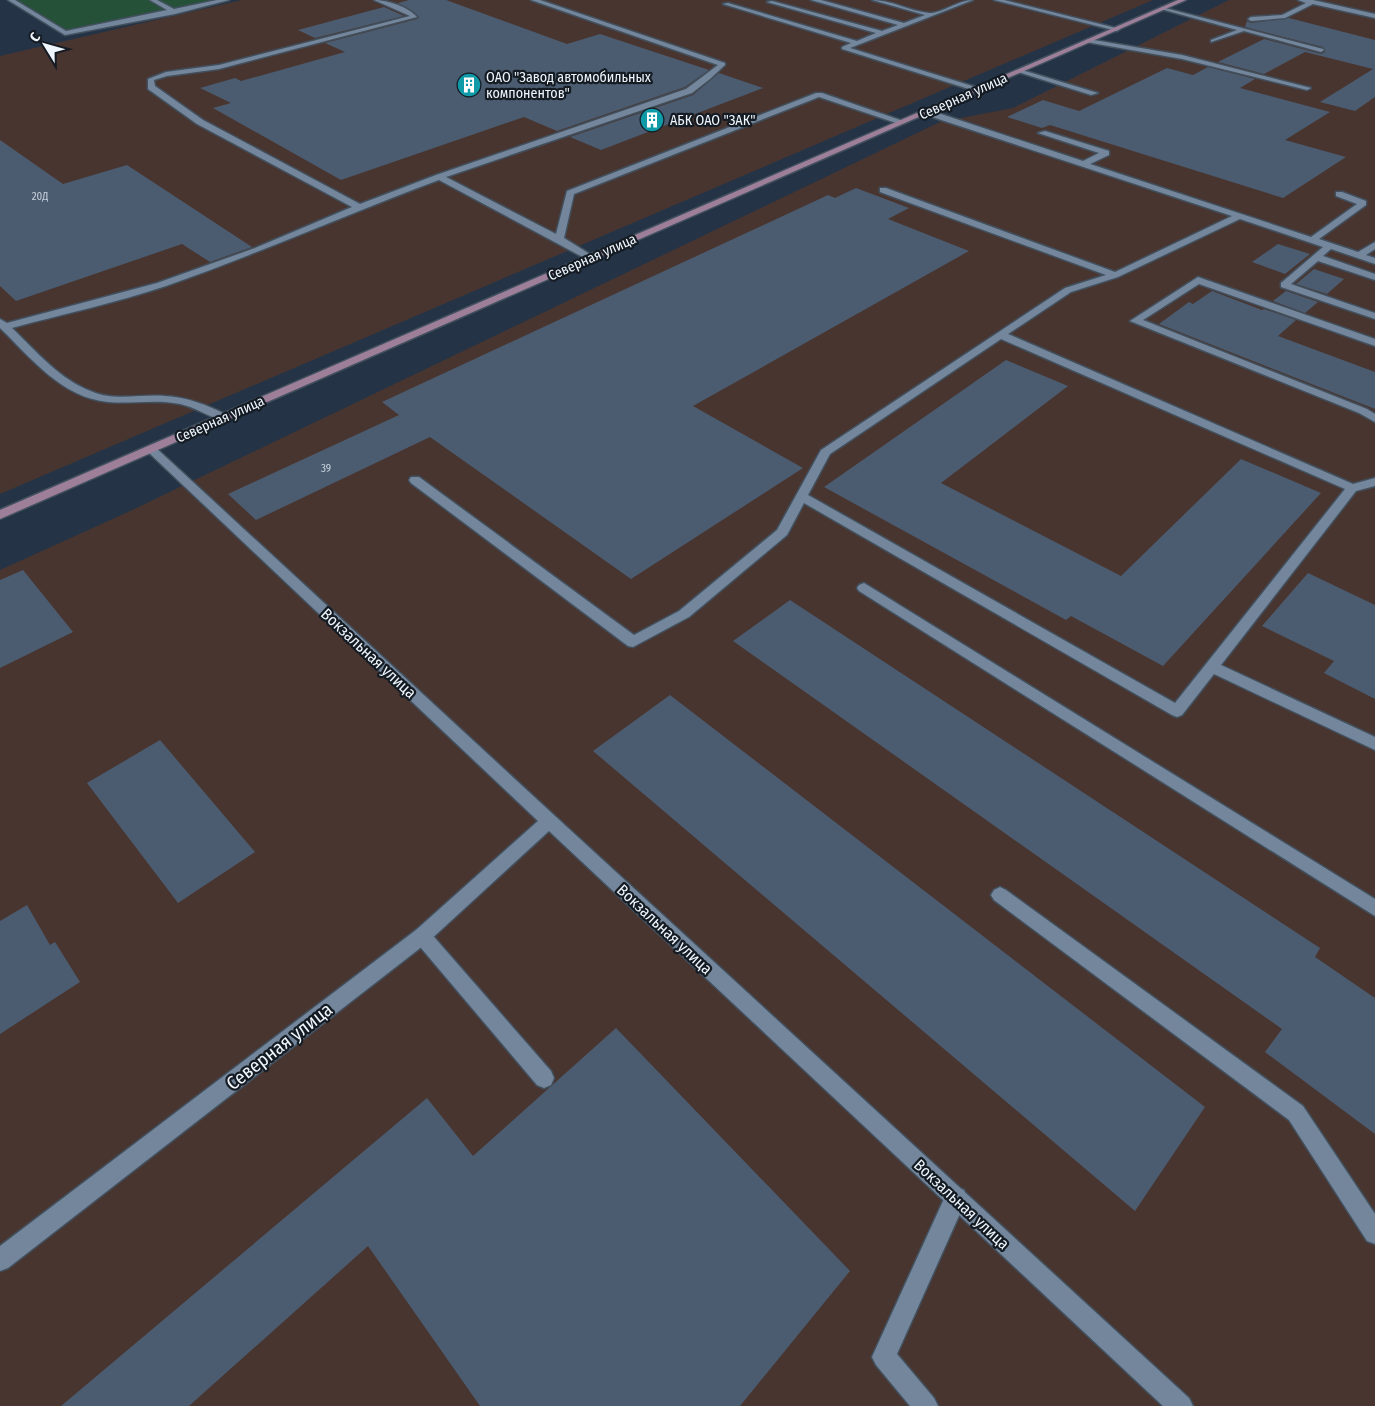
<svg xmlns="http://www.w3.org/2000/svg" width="1375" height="1406" viewBox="0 0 1375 1406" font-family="'Fira Sans Condensed',sans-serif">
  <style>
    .industrial { fill: #483530 }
    .green { fill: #245138 }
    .building { fill: #4b5c70 }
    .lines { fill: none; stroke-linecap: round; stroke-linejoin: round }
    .service-casing { stroke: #42505e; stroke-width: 3 }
    .minor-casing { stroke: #42505e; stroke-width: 3 }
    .secondary-casing { stroke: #42505e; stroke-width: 3 }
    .service { fill: #74869b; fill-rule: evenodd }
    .minor { fill: #74869b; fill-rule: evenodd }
    .secondary { fill: #9d7f9a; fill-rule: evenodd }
    .labels { text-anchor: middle; stroke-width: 4.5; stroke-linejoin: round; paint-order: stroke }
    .far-number-label { font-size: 11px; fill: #c6d0da }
    .far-poi-label { font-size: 14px; fill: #eff6fd; stroke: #141b23; text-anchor: start }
    .far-street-label { font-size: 14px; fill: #eff6fd; stroke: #141b23 }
    .street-label { font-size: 16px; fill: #eff6fd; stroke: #141b23 }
    .near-street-label { font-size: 19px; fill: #eff6fd; stroke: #141b23 }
  </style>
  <rect width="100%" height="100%" fill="#243446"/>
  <g class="industrial">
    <polygon points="242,0 1153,0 0,494 0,56"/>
    <polygon points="1229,0 1375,0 1375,1406 0,1406 0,570 128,512 940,122 1013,108"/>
  </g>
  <polygon class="green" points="11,0 227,0 65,33"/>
  <g class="building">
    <polygon points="409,0 446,0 567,44 600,34 709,70 685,87 557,131 524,117 341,180 213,108 231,103 200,88 235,78 241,81 345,52 325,43 417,19 419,17 414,12 398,3"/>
    <polygon points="384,7 404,16 315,38 298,30"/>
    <polygon points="1289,18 1375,40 1375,97 1355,111 1320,102 1373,69 1305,52 1264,74 1218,62 1264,39 1321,54 1325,52 1323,47 1245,27 1247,21 1251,23"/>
    <polygon points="1208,67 1255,79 1240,88 1330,112 1285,140 1346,157 1283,198 1050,125 1042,128 1007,117 1043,100 1079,111 1167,68 1193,75"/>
    <polygon points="719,73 763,88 601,150 570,137 693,95"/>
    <polygon points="0,140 63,184 127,165 252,247 210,262 182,244 16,301 0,286"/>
    <polygon points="856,188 909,208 888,219 969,251 693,406 803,468 631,579 430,437 256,520 228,494 399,415 382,402 828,195 835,198"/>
    <polygon points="1278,244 1310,254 1285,274 1252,262"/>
    <polygon points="1314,269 1344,279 1327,294 1296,284"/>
    <polygon points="1212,291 1262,310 1264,309 1296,320 1278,336 1375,372 1375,409 1159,324 1189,302 1193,304"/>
    <polygon points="1286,291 1318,302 1305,313 1273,301"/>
    <polygon points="1006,360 1068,386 941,483 1121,576 1241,459 1321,493 1163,666 1071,616 1066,620 824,487"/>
    <polygon points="23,570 73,632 0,668 0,580"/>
    <polygon points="1308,573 1375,605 1375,699 1324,673 1334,661 1262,626"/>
    <polygon points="790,600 1320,948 1315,957 1375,998 1375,1134 1265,1052 1282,1029 733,641"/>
    <polygon points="670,695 1205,1107 1135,1211 593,751"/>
    <polygon points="160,740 255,852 178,903 87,783"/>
    <polygon points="27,905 50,945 55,942 80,982 0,1034 0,921"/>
    <polygon points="616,1028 850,1271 740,1406 480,1406 368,1246 189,1406 61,1406 427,1098 473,1156"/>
  </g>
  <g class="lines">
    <g class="service-casing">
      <g id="service">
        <path d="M 374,0 C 387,0 409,7 417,17 L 219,69 L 167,76 L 154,80 L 155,86 L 203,120 L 360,204 L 436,175 L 686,89 L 718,65 L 531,0 L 540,0 L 725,63 L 725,65 L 710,79 L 692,93 L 446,177 L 556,234 L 567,191 L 816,93 L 822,93 L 906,122 L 899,124 L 819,97 L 574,194 L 564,238 L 593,256 L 595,258 L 590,261 L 439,180 C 347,214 258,254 166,286 C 116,303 63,314 12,328 C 37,352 60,380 93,392 C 114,401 142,394 165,396 C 187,397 207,405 227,415 L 229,417 L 227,419 L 223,420 C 208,417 195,407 180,404 C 156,399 132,404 108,402 C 62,398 30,357 0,328 L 0,319 L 7,323 L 157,283 L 255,248 L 352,207 L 197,124 L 148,89 L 148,79 L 166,72 L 219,65 L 410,16 Z"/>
        <path d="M 811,0 L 821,0 L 904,23 L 925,15 L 872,0 C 892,0 909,11 929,13 C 941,14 958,0 973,0 L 850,48 L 982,89 L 975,91 L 842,49 L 842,47 L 851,43 L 723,4 L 728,3 L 857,41 L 876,33 L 767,2 L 772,1 L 882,31 L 898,25 Z"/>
        <polygon points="994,0 1004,0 1120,29 1117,31"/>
        <polygon points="1298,0 1313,0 1375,14 1375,18 1313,4 1285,18 1251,21 1248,19 1251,17 1282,15 1306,3"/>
        <polygon points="1161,7 1323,49 1324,50 1321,52 1244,31 1211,42 1211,40 1237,30 1161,9"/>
        <polygon points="1088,39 1182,55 1311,88 1307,90 1182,59 1086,42 1085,41"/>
        <polygon points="1018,70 1022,70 1098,93 1091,95 1018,72"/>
        <path d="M 923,110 L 929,110 L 1083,161 L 1099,153 L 1038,133 L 1045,131 L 1109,151 L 1109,155 L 1090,164 L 1311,237 L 1357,204 L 1336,196 L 1336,192 L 1342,192 L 1366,201 L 1366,205 L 1319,239 L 1358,252 L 1375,242 L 1375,249 L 1366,255 L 1375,258 L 1375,264 L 1331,249 L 1323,256 L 1375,274 L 1375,280 L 1318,261 L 1291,284 L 1375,313 L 1375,319 L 1281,287 L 1281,283 L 1323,247 L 1240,219 L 1118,277 L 1071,292 L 1008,334 L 1353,484 L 1375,478 L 1375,486 L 1356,491 L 1221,665 L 1375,737 L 1375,750 L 1214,674 L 1182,715 L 1177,717 L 1172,715 L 804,503 L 787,535 L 689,617 L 633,647 L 628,646 L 411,483 L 409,480 L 411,477 L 419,477 L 634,635 L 679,611 L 777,530 L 821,450 L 1065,288 L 1106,275 L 880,192 L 880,188 L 886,188 L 1115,272 L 1232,216 L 923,114 ZM 1001,339 L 1345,489 L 1175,703 L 808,495 L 830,454 Z"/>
        <polygon points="1198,277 1375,339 1375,346 1199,284 1143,320 1367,409 1375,414 1375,422 1359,413 1130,321"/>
        <polygon points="864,583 1375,899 1375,916 859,591 857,588 859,585"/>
        <polygon points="1000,887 1006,890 1303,1106 1375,1214 1375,1244 1367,1241 1289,1120 994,900 991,895 994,890"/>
        <polygon points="422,928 428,930 551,1071 554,1078 551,1085 544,1088 537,1085 416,942 413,936 416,930"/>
        <polygon points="956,1187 964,1190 967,1198 897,1354 934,1398 938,1406 910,1406 876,1365 872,1357 948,1190"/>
      </g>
    </g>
    <g class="minor-casing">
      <g id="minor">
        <polygon points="8,0 15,0 66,31 167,10 150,0 157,0 174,9 217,0 229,0 175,14 65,35"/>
        <polygon points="151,445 155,447 555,816 1189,1398 1193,1406 1163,1406 549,831 428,942 8,1268 0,1271 0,1246 416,930 538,821 147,451 145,449"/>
      </g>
    </g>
    <g class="secondary-casing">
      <polygon id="secondary" points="1178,0 1186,0 0,519 0,510"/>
    </g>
    <use href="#service" class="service"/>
    <use href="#minor" class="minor"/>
    <use href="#secondary" class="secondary"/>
  </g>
  <defs>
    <g id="building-disc" transform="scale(1.25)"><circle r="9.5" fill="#0f9aa8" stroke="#141b23"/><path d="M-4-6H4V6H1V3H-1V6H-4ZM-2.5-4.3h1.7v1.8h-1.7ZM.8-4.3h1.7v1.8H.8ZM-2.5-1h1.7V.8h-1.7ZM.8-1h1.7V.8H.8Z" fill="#fff"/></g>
  </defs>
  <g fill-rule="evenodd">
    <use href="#building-disc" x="469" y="85"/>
    <use href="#building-disc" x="652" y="120"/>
  </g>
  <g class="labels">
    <g class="far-number-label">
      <text x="40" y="200">20Д</text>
      <text x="326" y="472">39</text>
    </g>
    <g class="far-poi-label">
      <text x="486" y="82">ОАО "Завод автомобильных<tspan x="486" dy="16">компонентов"</tspan></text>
      <text x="670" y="125">АБК ОАО "ЗАК"</text>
    </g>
    <g class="far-street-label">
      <text transform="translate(963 96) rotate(-24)" y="5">Северная улица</text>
      <text transform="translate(592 257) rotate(-24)" y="5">Северная улица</text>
      <text transform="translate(220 419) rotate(-24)" y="5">Северная улица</text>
    </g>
    <g class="street-label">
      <text transform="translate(369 653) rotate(43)" y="6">Вокзальная улица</text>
      <text transform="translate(665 929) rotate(43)" y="6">Вокзальная улица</text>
      <text transform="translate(962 1204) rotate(43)" y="6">Вокзальная улица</text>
    </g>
    <g class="near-street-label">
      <text transform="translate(279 1046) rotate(-38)" y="7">Северная улица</text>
    </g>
  </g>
  <g transform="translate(45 45) rotate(307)" stroke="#141b23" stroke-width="4" paint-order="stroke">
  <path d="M0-4L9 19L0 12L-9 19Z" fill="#eff6fd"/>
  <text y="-8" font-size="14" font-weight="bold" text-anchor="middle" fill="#eff6fd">С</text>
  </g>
</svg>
